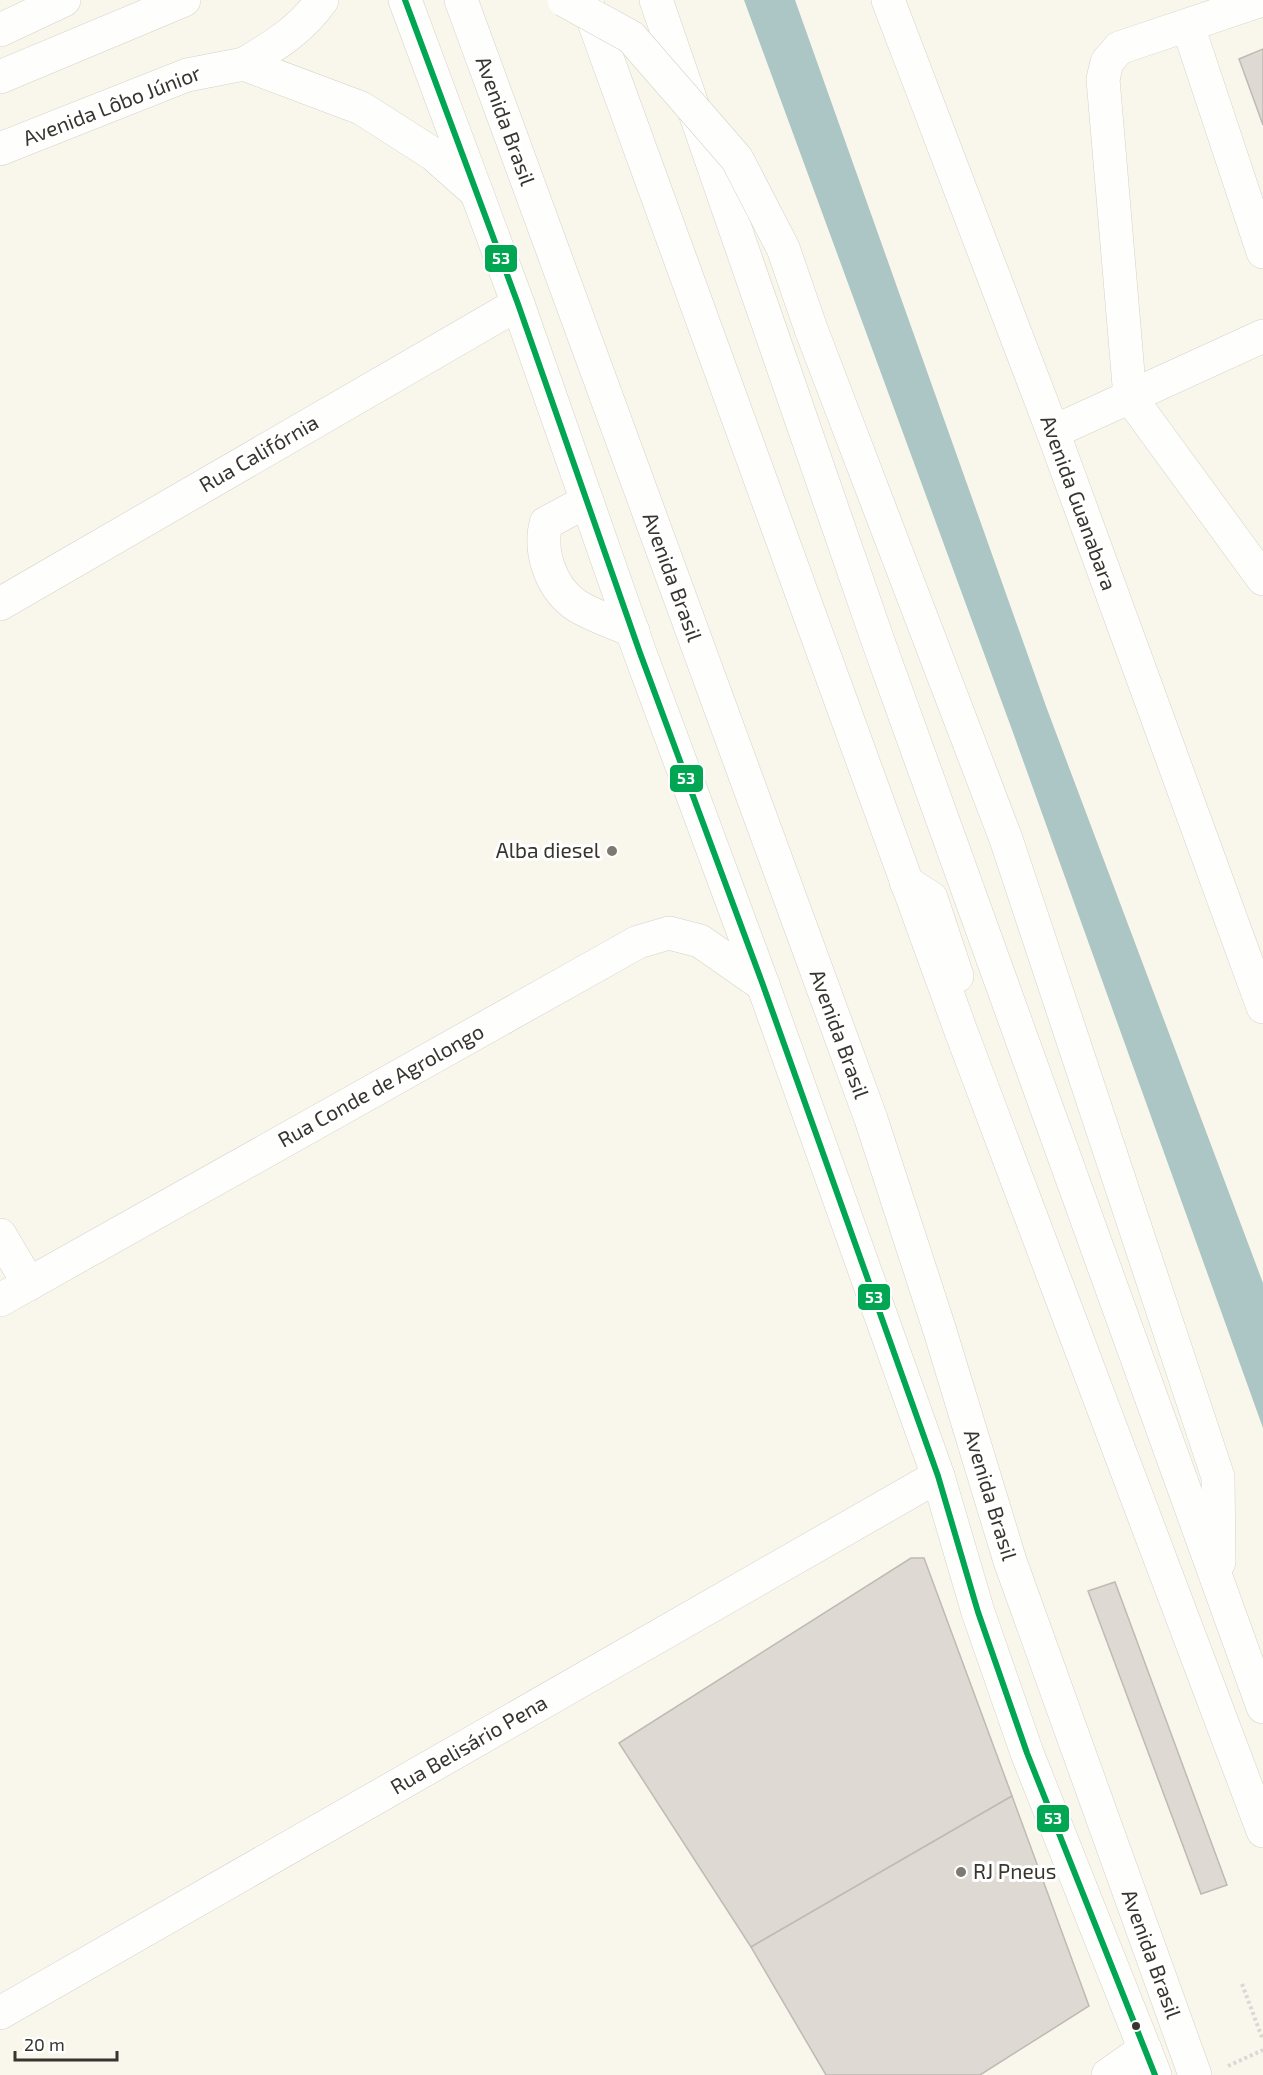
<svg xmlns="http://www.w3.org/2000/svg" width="1263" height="2075" viewBox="0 0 1263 2075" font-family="'Exo 2',sans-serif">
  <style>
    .water { fill: #abc6c5 }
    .building { fill: #ded9d3; stroke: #bfbab4; stroke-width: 1.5 }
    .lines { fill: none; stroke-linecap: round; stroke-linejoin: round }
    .minor-casing { stroke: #d5d2cb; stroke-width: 34 }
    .major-casing { stroke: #d5d2cb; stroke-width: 34 }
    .highway-casing { stroke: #d5d2cb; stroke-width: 34 }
    .path { stroke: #d9d8d5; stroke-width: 4; stroke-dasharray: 3 3; stroke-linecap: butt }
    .minor { stroke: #fefefc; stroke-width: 33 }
    .major { stroke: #fefefc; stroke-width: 33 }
    .highway { stroke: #fefefc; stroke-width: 33 }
    .highway-bridge-casing { stroke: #d5d2cb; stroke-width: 34; stroke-linecap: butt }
    .highway-bridge { stroke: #fefefc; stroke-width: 33 }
    .bus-1-casing { stroke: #fff; stroke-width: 10 }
    .bus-1 { stroke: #00a651; stroke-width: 6 }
    .poi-dot { fill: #7b7970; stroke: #fff; stroke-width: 2 }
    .bus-dot { fill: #37352e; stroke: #fff; stroke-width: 2 }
    .labels { text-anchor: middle; stroke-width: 6; stroke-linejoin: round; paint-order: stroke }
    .street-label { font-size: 21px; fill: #37352e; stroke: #fff }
    .poi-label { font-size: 21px; fill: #37352e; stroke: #fff; text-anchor: end }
    .line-badge { stroke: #fff; stroke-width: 2 }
    .badge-label { font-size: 16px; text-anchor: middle; font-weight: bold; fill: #fff }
  </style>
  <rect width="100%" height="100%" fill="#f9f6ec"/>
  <polygon class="water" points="744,0 795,0 1047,709 1263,1283 1263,1428 1011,727"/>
  <g class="building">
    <polygon points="1263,49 1263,125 1239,59"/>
    <polygon points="911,1558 924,1558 1012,1796 751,1947 619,1743"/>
    <polygon points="1115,1582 1227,1885 1201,1894 1088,1591"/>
    <polygon points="1012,1796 1089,2006 980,2075 826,2075 751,1947"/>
  </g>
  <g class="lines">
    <g class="minor-casing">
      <g id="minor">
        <polyline points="888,0 1053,432 1263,1007"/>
        <polyline points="1262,0 1119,48 1107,62 1103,79 1130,397 1263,579"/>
        <polyline points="1188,26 1263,252"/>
        <polyline points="1053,432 1263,336"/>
        <path d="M 587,501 L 546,523 C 539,551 550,585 573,603 C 587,614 616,623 633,631"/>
        <polyline points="0,604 518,304"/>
        <polyline points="906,882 931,898 957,976"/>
        <polyline points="0,1235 29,1284"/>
        <polyline points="0,1300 638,942 669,933 700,941 763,985"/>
        <polyline points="0,2013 938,1476"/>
        <polyline points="1108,2075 1145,2049"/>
      </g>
    </g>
    <g class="major-casing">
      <g id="major">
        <polyline points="0,30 64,0"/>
        <path d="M 244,64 C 274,46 301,30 322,0"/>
        <polyline points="0,149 187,75 244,64 361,108 433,154 477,193"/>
      </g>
    </g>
    <g class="highway-casing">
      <g id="highway">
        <polyline points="405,0 518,304 640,653 763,985 938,1476 978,1612 1027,1753 1155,2075"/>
        <polyline points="461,0 871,1119 940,1331 1010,1561 1195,2075"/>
        <polyline points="586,0 962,1034 1263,1831"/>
        <polyline points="656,0 878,641 1263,1707"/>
        <polyline points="0,77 184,0"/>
        <polyline points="811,329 1006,839 1218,1477 1219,1562"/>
      </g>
    </g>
    <g class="path">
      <polyline points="1242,1984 1263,2040"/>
      <polyline points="1228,2066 1263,2050"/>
    </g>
    <use href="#minor" class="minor"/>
    <use href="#major" class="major"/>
    <use href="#highway" class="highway"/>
    <g class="highway-bridge-casing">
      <polyline id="highway-bridge" points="564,0 631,37 737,159 783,248 811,329"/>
    </g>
    <use href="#highway-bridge" class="highway-bridge"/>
    <g class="bus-1-casing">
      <polyline id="bus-1" points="405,0 518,304 640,653 763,985 938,1476 978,1612 1027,1753 1155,2075"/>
    </g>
    <use href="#bus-1" class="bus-1"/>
  </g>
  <g class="poi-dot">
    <circle cx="612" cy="851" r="6"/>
    <circle cx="961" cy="1872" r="6"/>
  </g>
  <circle class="bus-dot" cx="1136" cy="2026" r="5"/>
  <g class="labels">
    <g class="street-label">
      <text transform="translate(112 106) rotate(-21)" y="7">Avenida Lôbo Júnior</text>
      <text transform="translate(505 121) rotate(70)" y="7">Avenida Brasil</text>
      <text transform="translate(259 454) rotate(-30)" y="7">Rua Califórnia</text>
      <text transform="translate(1078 503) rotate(70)" y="7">Avenida Guanabara</text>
      <text transform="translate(672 577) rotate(70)" y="7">Avenida Brasil</text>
      <text transform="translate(839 1034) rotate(70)" y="7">Avenida Brasil</text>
      <text transform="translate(381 1086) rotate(-29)" y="7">Rua Conde de Agrolongo</text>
      <text transform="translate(990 1495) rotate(73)" y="7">Avenida Brasil</text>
      <text transform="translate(469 1745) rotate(-30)" y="7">Rua Belisário Pena</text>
      <text transform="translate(1151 1954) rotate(70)" y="7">Avenida Brasil</text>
    </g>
    <g class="poi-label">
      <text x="600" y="858">Alba diesel</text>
      <text x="973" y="1879" text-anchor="start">RJ Pneus</text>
    </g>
  </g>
  <g class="line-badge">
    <rect x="484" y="244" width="34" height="29" rx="6" fill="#00a651"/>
    <rect x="669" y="764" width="35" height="29" rx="6" fill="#00a651"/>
    <rect x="857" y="1283" width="34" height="28" rx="6" fill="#00a651"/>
    <rect x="1036" y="1804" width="34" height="29" rx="6" fill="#00a651"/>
  </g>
  <g class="badge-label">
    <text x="501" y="264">53</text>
    <text x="686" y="784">53</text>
    <text x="874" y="1303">53</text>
    <text x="1053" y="1824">53</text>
  </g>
  <path d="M15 2051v9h102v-9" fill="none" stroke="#37352e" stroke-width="3"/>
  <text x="24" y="2051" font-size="18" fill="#37352e" stroke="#ffffff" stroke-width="4.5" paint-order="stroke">20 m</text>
</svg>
